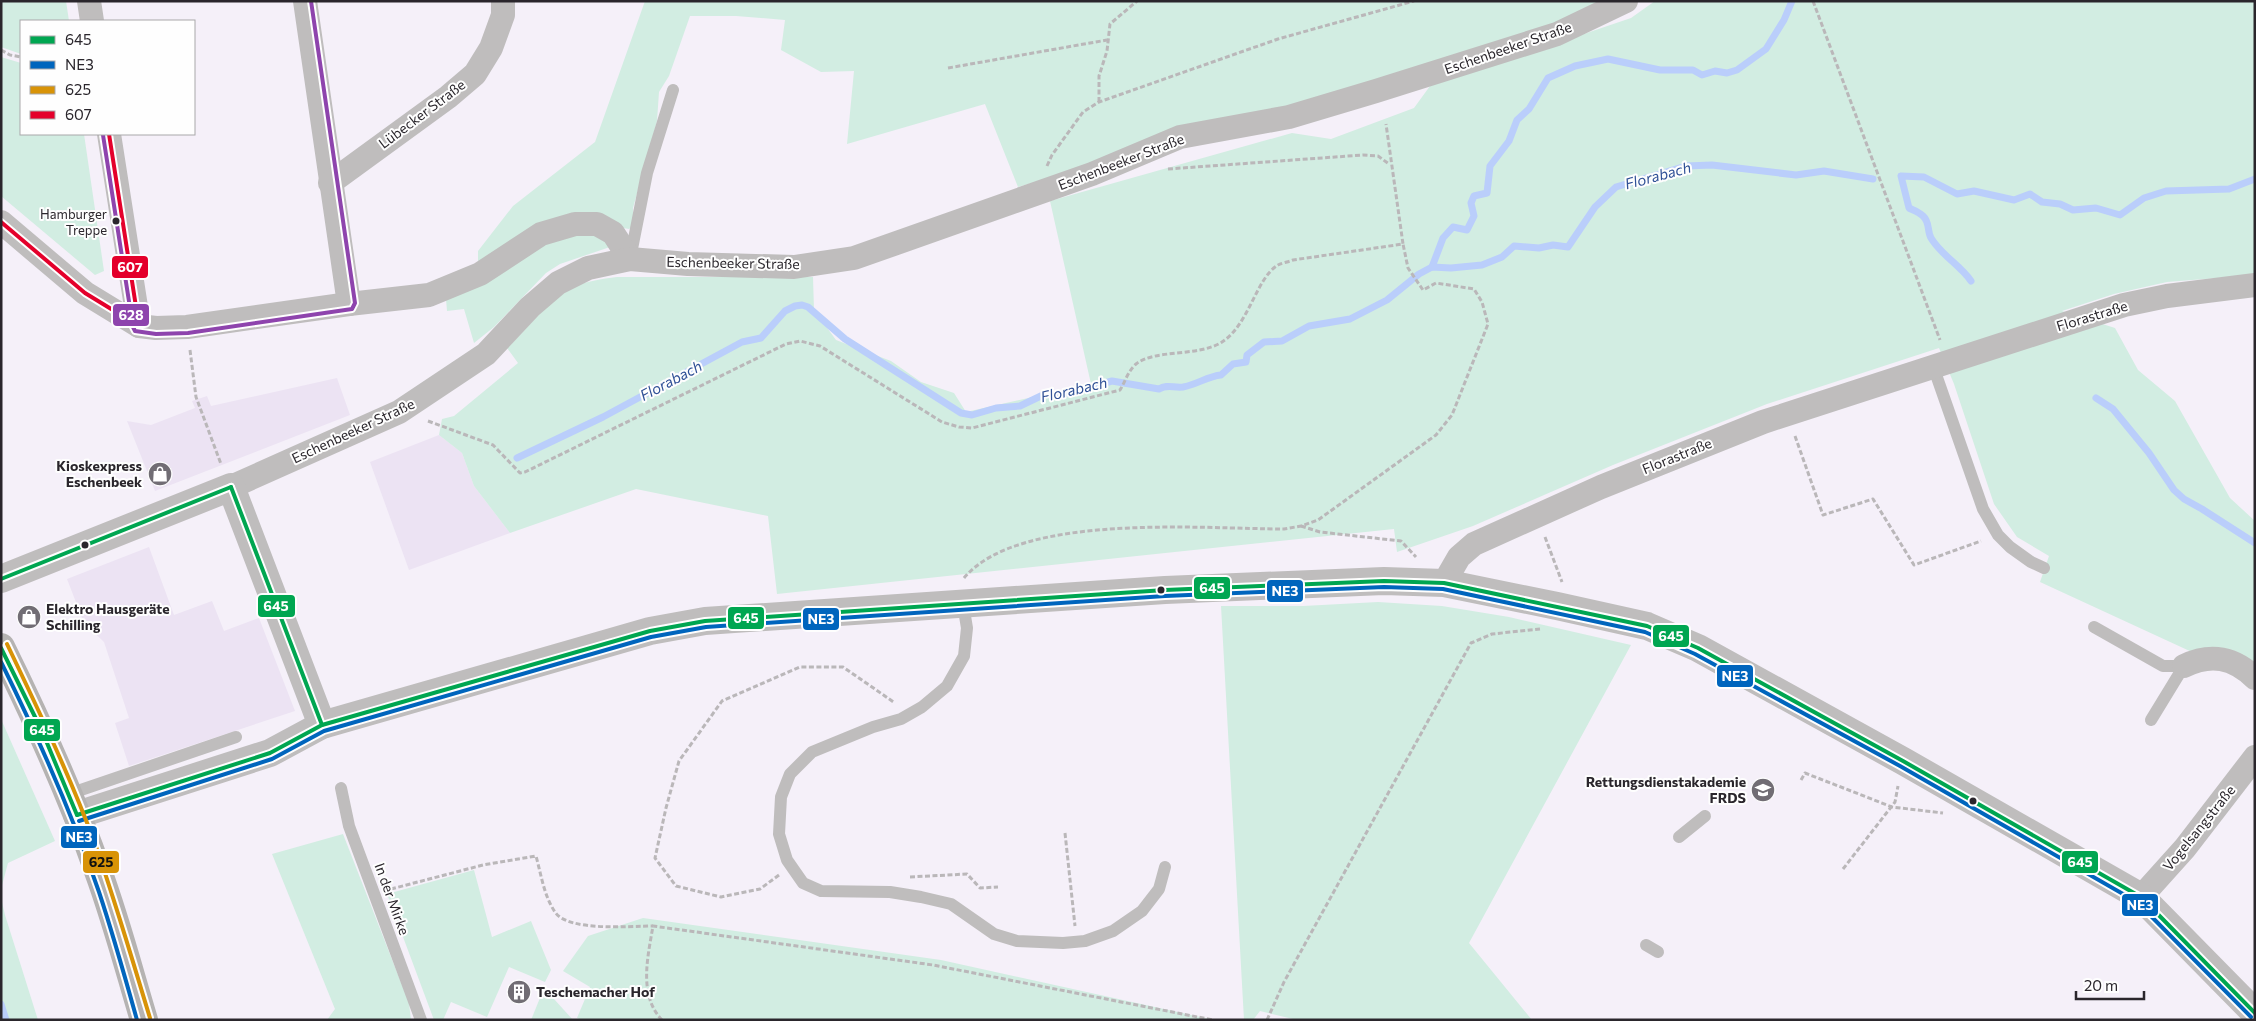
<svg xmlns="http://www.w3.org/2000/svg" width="2256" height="1021" viewBox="0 0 2256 1021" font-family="Commissioner,sans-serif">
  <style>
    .built { fill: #ece3f3 }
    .green { fill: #d2ede2 }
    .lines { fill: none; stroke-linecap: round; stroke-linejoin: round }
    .stream { stroke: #bacefb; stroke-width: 7 }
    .path { stroke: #bab7b9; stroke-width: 3; stroke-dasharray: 5 2.5; stroke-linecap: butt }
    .service { stroke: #bfbdbd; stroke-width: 12 }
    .minor { stroke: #bfbdbd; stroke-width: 24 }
    .tertiary { stroke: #bfbdbd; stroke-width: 28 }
    .secondary { stroke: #b5b3b2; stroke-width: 28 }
    .bus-1-casing { stroke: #fefefe; stroke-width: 8 }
    .bus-2-casing { stroke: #fefefe; stroke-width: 8 }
    .bus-3-casing { stroke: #fefefe; stroke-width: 8 }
    .bus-4-casing { stroke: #fefefe; stroke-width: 8 }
    .bus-5-casing { stroke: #fefefe; stroke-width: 8 }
    .bus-1 { stroke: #00a651; stroke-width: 4 }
    .bus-2 { stroke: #0065bd; stroke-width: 4 }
    .bus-3 { stroke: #d89307; stroke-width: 4 }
    .bus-4 { stroke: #e4002b; stroke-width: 4 }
    .bus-5 { stroke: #8e44ad; stroke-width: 4 }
    .bus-dot { fill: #2a262c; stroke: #fefefe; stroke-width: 2 }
    .labels { text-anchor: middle; stroke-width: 4; stroke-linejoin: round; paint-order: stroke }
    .bus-label { font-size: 13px; fill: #2a262c; stroke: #fefefe; text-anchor: end }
    .street-label { font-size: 14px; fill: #2a262c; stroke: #fefefe }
    .poi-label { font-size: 14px; font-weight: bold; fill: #2a262c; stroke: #fefefe; text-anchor: end }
    .water-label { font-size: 15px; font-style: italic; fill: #2f5096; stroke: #fefefe }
    .line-badge { stroke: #fefefe; stroke-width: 2 }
    .badge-label { font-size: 14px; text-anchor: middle; font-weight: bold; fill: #fff }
    .pale-badge-label { font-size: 14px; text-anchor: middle; font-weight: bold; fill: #111 }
  </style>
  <rect width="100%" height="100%" fill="#f5f0f9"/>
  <g class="built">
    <polygon points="337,378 350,415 155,491 127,421 151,425 195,408 192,401 207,396 211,406"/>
    <polygon points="439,435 462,453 474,486 510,533 409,570 370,462"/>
    <polygon points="149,547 174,615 212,601 224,631 259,618 295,711 129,766 115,723 129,718 104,642 84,623 67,579"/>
  </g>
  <g class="green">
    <polygon points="1,1 66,1 69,21 21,21 21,54 1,47"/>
    <polygon points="645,1 1610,1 1543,33 1018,187 985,104 847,144 854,71 821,72 781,50 785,20 736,16 690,16 669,76 659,92 657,121 633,208 634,225 629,229 623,228 607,219 478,266 478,251 513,206 595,142"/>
    <path d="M 1655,1 L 2255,1 L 2255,275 L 2167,282 L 2114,294 L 2062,311 L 2115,328 L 2138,370 L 2175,401 L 2230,498 L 2255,521 L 2255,673 L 2194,653 L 2040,582 L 2049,556 L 2017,537 L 1994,504 L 1954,384 L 1939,348 L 1767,404 L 1613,465 L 1473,526 L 1397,552 L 1394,529 L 777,594 L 768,516 L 636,489 L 510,533 L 474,486 L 462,453 L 439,435 L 442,419 L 454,416 L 518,363 L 507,348 C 527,329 547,302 572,288 C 585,281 602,279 617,277 L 813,277 L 814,310 L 836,340 L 891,361 L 921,382 L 954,393 L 966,412 L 1091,384 L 1050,201 L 1292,133 L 1331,139 L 1414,108 L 1430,86 L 1631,18 Z"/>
    <polygon points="1,57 21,63 21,134 84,134 104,271 95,275 1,196"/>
    <polygon points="592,235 608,238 610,247 560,264 546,273 494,327 474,343 464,309 447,311 446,299 536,245 571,236"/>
    <polygon points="1378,602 1442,606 1509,617 1631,645 1469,943 1532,1020 1297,1020 1260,1011 1253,1020 1244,1020 1221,606 1303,606"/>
    <polygon points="1,719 55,841 8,863 1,889"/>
    <polygon points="343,834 409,1003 411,1020 327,1020 335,1009 272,854"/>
    <polygon points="474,870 492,937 531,921 551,970 545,982 509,967 487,1017 451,1002 443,1020 434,1020 387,894"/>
    <polygon points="1,898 5,915 38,1020 1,1020"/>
    <polygon points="643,918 941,960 1214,1020 582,1020 577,1018 590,987 563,971 588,936"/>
    <polygon points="544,988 573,1020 531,1020"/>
  </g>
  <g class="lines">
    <g class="stream">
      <polyline points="1432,267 1443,238 1453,227 1467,230 1474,216 1471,203 1474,196 1487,193 1490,166 1509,141 1517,120 1529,109 1548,78 1575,66 1608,59 1660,70 1693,70 1702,75 1715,71 1727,73 1737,70 1766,49 1784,20 1792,1"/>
      <path d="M 1971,281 C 1960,265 1941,255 1931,238 C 1927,231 1930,222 1923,216 C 1919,212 1913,210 1909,208 L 1901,176 L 1924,177 L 1957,194 L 1974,191 L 2014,200 L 2030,194 L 2042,202 L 2060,204 L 2073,210 L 2096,208 L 2120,215 L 2144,198 L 2166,191 L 2229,189 L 2255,179"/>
      <polyline points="2096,398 2113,409 2149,453 2174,490 2184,499 2202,509 2255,543"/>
      <path d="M 517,458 L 603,417 L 742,342 L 761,338 L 785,311 L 795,306 L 802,305 L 808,307 L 845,339 L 961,413 L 972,415 L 996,408 L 1020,406 L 1045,394 L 1060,395 L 1112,381 L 1159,389 C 1167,384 1173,388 1183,387 C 1196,385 1208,376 1221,375 L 1233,364 L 1246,362 L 1247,355 L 1264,342 L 1282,341 L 1309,326 L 1350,319 L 1387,300 L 1419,274 L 1432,267 L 1451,268 L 1482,265 L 1502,257 L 1514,246 L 1539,248 L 1553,245 L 1568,247 L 1595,207 L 1616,187 L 1686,166 L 1712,165 L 1796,175 L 1824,171 L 1873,179"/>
      <polyline points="1,1004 6,1020"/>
    </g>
    <g class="path">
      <polyline points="1813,1 1940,340"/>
      <polyline points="1,50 10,55 21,57"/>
      <polyline points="948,68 1107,40"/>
      <polyline points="1099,102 1099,76 1107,51 1110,24 1137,1"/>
      <polyline points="1047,166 1052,155 1083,112 1099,102 1278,39 1414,1"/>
      <polyline points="1168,169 1363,155 1378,156 1389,164"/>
      <polyline points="190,350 196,397 221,464"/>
      <path d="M 428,421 L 493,445 L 520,473 L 525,472 L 786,344 L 800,341 L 820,346 L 942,422 L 959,427 L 972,428 L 1120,390 C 1125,382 1128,371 1136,364 C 1154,349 1199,357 1222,342 C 1249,325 1256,278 1278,265 C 1282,263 1288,262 1293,260 L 1403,244 L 1386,124"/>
      <polyline points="1795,436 1823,515 1873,499 1914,565 1981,541"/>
      <polyline points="1301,526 1320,532 1401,541 1416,557"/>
      <polyline points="1545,537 1562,582"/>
      <path d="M 964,578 C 1019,512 1204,529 1284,529 L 1301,526 L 1318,520 L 1436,435 L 1452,415 L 1488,324 L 1482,302 L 1474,289 L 1436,283 L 1423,290 L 1408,268 L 1403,244"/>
      <polyline points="1801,780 1805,773 1892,807 1943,813"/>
      <polyline points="1065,833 1075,926"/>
      <polyline points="1843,869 1895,802 1898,786"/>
      <polyline points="779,875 760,889 721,897 676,886 655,858 666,808 679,761 722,701 800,667 843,667 895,703"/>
      <polyline points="910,877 967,874 980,888 998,887"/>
      <path d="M 391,889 L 483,865 L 536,856 C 541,874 544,896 555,912 C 568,932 630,926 653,926"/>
      <path d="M 662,1020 C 638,995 648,956 653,926 L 933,965 L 1213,1020"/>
      <polyline points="1267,1020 1284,982 1471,643 1492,634 1540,629"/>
    </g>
    <g class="service">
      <polyline points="630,259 647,173 673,90"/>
      <polyline points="1933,366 1983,509 1998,535 2010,547 2031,562 2044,568"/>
      <polyline points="963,604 967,628 964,656 947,686 922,707 901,719 873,727 812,752 790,774 781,797 779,834 787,860 803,883 821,891 890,892 921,897 951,904 994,934 1017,941 1063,943 1085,941 1113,931 1142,911 1159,889 1165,867"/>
      <polyline points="2094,627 2163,666 2184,666 2151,720"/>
      <polyline points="341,788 349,826 421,1020"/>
      <polyline points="69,794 236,737"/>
      <polyline points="1679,837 1705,816"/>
      <polyline points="1646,945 1658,952"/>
    </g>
    <g class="minor">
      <polyline points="89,1 92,21"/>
      <polyline points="305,1 349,304"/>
      <polyline points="109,134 139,326"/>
      <polyline points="330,183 448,97 475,74 491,48 503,15 503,1"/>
      <polyline points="1,222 85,293 139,326 156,328 187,327 349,304 429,295 480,274 541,234 575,224 597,224 613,233 630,259"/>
      <polyline points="231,487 399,412 486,354 530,307 558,283 588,268 630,259 688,264 794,267 854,258 1092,174 1180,137 1289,117 1376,91 1557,34 1626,1"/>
      <polyline points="1444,583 1459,557 1474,544 1601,487 1763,422 2124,305 2167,296 2255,285"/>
      <path d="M 2184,666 C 2211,653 2233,657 2255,678"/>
      <polyline points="2141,897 2185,848 2255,757"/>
    </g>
    <g class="tertiary">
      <polyline points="1,579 231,487 322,725"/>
      <polyline points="77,815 270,753 322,725 650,631 705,621 1165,590 1384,581 1444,583 1557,606 1647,626 1698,648 1903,761 2141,897 2255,1013"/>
    </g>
    <path class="secondary" d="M 1,647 C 37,720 71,794 98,871 C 116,920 129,970 144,1020"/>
    <g class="bus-1-casing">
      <g id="bus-1">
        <polyline points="231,487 322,725"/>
        <polyline points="1,579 231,487"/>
        <polyline points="1,648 42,731 77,815"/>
        <polyline points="77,815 270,753 322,725 650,631 705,621 1165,590 1384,581 1444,583 1647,626 1698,648 1903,761 2141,897 2255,1013"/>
      </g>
    </g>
    <g class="bus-2-casing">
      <g id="bus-2">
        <path d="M 1,662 C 38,737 72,813 99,892 C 113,934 125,977 137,1020"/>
        <polyline points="79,821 272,759 324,731 651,637 706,627 1165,596 1384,587 1443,589 1645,632 1695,654 1900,766 2137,902 2251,1017"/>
      </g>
    </g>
    <g class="bus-3-casing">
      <path id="bus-3" d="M 7,644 C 38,709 69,774 94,841 C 115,900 132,959 150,1018"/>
    </g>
    <g class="bus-4-casing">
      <g id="bus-4">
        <polyline points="109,134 139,326"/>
        <polyline points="1,222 85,293 139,326"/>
      </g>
    </g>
    <g class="bus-5-casing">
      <polyline id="bus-5" points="103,135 133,327 135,331 156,334 188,333 352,309 355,303 311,1"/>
    </g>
    <use href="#bus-1" class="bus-1"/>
    <use href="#bus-2" class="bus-2"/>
    <use href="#bus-3" class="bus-3"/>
    <use href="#bus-4" class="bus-4"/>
    <use href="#bus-5" class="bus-5"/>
  </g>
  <defs>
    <g id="shop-disc" transform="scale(1.25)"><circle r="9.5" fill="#716d74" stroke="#fefefe"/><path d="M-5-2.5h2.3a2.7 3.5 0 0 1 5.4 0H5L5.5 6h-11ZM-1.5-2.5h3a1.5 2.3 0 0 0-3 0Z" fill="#fff"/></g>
    <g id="school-disc" transform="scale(1.25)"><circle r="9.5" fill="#716d74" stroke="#fefefe"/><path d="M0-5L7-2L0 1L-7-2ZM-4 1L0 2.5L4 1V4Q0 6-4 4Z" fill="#fff"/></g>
    <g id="building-disc" transform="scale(1.25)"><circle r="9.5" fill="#716d74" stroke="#fefefe"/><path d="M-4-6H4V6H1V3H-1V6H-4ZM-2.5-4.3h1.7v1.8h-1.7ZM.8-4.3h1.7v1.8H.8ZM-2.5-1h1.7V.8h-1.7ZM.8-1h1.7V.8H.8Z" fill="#fff"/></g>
  </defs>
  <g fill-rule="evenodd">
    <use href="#shop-disc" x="160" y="474"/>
    <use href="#shop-disc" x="29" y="617"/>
    <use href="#school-disc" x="1763" y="790"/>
    <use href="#building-disc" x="519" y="992"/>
  </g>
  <g class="bus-dot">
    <circle cx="116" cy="221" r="4.5"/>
    <circle cx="85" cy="545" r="4.5"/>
    <circle cx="1161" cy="590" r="4.5"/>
    <circle cx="1973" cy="801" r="4.5"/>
  </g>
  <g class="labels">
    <g class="bus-label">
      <text x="107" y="219">Hamburger<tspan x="107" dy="16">Treppe</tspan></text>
    </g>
    <g class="street-label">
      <text transform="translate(1508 48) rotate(-19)" y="5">Eschenbeeker Straße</text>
      <text transform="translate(422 114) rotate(-37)" y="5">Lübecker Straße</text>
      <text transform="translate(1121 162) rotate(-21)" y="5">Eschenbeeker Straße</text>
      <text transform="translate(733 263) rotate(1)" y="5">Eschenbeeker Straße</text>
      <text transform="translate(2092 316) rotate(-17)" y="5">Florastraße</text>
      <text transform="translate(353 431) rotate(-25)" y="5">Eschenbeeker Straße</text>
      <text transform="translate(1677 456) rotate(-22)" y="5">Florastraße</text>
      <text transform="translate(2199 828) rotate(-51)" y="5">Vogelsangstraße</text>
      <text transform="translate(392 899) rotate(70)" y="5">In der Mirke</text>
    </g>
    <g class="poi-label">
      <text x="142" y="471">Kioskexpress<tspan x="142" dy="16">Eschenbeek</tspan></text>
      <text x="46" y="614" text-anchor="start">Elektro Hausgeräte<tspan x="46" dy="16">Schilling</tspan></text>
      <text x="1746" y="787">Rettungsdienstakademie<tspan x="1746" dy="16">FRDS</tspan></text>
      <text x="536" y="997" text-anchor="start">Teschemacher Hof</text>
    </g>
    <g class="water-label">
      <text transform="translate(1658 176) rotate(-15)" y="5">Florabach</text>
      <text transform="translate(671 381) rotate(-28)" y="5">Florabach</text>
      <text transform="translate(1074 390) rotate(-13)" y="5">Florabach</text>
    </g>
  </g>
  <g class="line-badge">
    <rect x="111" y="255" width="38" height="24" rx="5" fill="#e4002b"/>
    <rect x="112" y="303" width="38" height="24" rx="5" fill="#8e44ad"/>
    <rect x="1193" y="576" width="38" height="24" rx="5" fill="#00a651"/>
    <rect x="1266" y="579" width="38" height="24" rx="5" fill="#0065bd"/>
    <rect x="257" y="594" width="39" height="24" rx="5" fill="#00a651"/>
    <rect x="727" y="606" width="38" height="24" rx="5" fill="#00a651"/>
    <rect x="802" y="607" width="38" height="24" rx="5" fill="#0065bd"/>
    <rect x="1652" y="624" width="38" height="24" rx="5" fill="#00a651"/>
    <rect x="1716" y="664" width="38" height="24" rx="5" fill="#0065bd"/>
    <rect x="23" y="718" width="38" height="24" rx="5" fill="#00a651"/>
    <rect x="60" y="825" width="38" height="24" rx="5" fill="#0065bd"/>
    <rect x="2061" y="850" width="38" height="24" rx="5" fill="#00a651"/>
    <rect x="82" y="850" width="38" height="24" rx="5" fill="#d89307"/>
    <rect x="2121" y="893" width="38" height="24" rx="5" fill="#0065bd"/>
  </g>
  <g class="badge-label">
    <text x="130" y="272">607</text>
    <text x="131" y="320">628</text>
    <text x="1212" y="593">645</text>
    <text x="1285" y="596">NE3</text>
    <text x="276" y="611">645</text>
    <text x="746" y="623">645</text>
    <text x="821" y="624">NE3</text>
    <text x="1671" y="641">645</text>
    <text x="1735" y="681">NE3</text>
    <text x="42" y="735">645</text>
    <text x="79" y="842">NE3</text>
    <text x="2080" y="867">645</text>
    <text x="2140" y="910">NE3</text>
  </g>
  <g class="pale-badge-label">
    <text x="101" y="867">625</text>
  </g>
  <rect width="2256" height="1021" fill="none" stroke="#2a262c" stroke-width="5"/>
  <rect x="20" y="20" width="175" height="115" fill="#fefefe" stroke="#a9a8aa"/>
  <rect x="30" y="36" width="25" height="8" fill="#00a651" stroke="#a9a8aa"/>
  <text x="65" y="45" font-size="15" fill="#2a262c">645</text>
  <rect x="30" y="61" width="25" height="8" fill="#0065bd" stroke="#a9a8aa"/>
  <text x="65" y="70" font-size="15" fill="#2a262c">NE3</text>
  <rect x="30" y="86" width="25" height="8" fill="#d89307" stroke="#a9a8aa"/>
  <text x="65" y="95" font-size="15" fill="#2a262c">625</text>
  <rect x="30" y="111" width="25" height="8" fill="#e4002b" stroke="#a9a8aa"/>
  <text x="65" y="120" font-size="15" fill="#2a262c">607</text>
  <path d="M2076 991v8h68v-8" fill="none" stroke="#2a262c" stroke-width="2.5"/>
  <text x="2084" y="991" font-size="15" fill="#2a262c" stroke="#fefefe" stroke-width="4" paint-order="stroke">20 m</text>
</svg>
